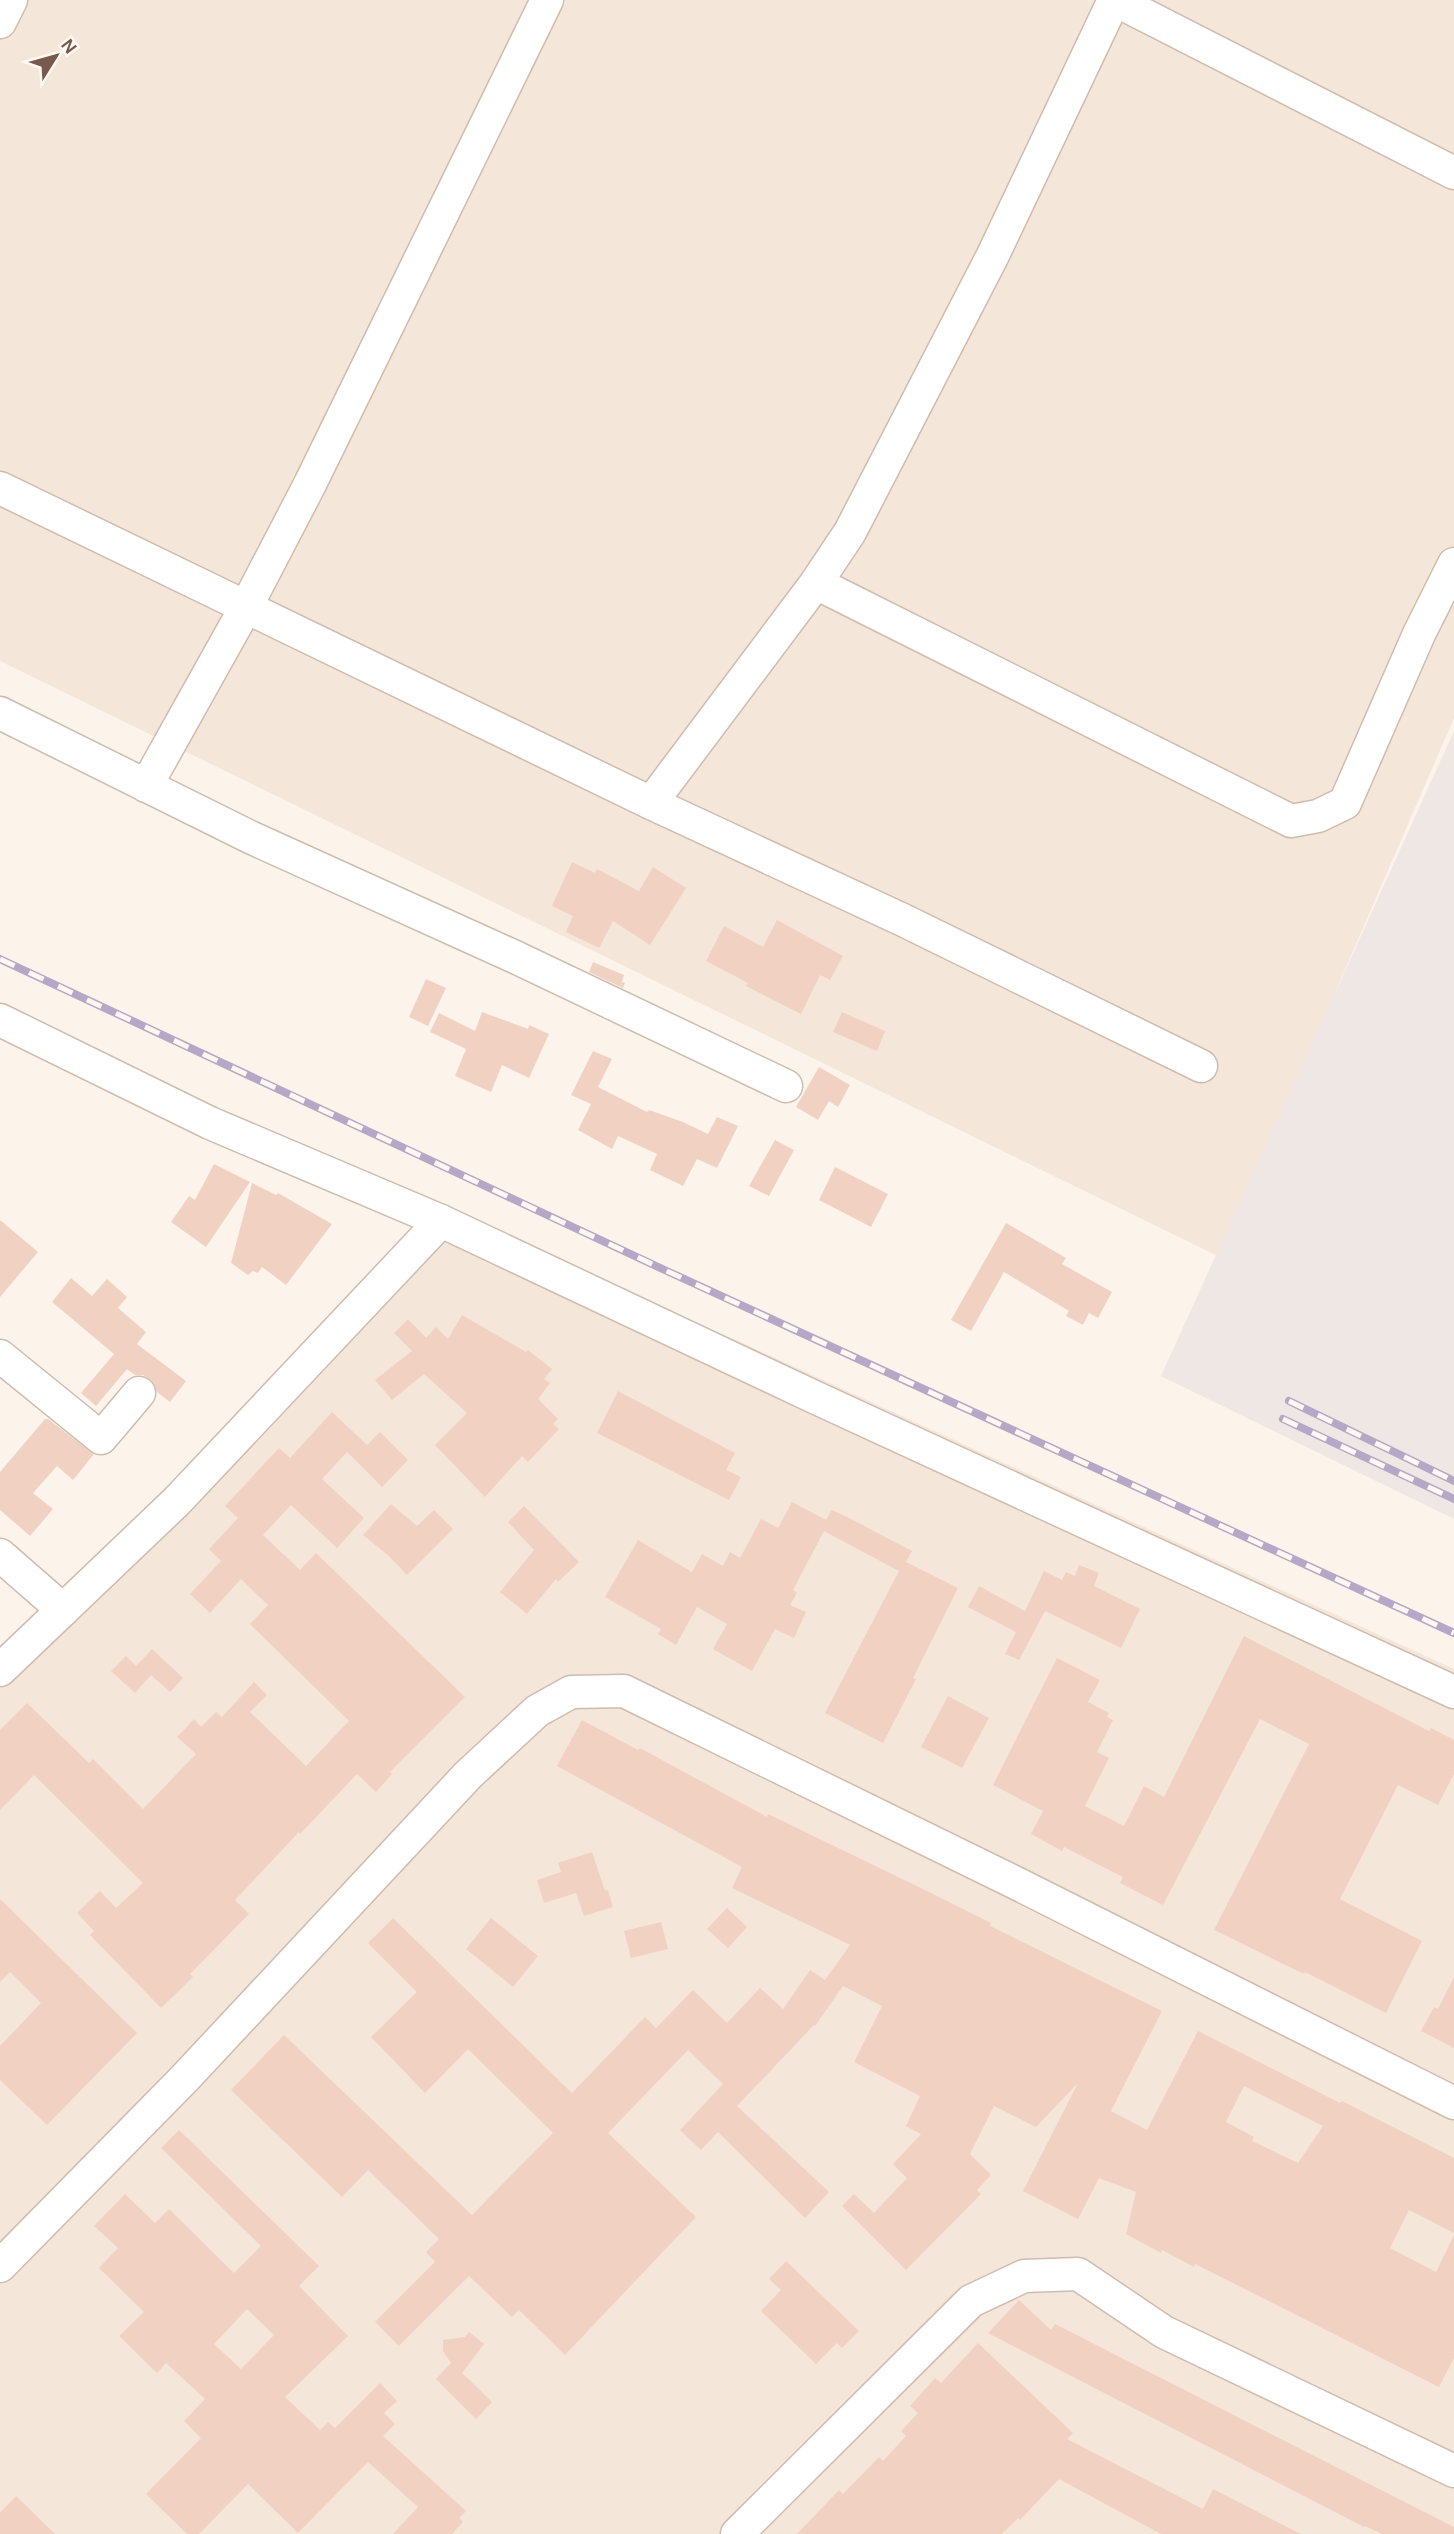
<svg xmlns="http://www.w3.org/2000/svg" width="1454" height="2534" viewBox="0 0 1454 2534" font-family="Karla,sans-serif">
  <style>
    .residential { fill: #f4e6d8 }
    .industrial { fill: #eee7e3 }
    .building { fill: #f1d2c2; fill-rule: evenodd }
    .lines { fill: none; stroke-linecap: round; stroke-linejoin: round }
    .minor-casing { stroke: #cebcaf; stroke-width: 35 }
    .minor { stroke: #fff; stroke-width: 32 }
    .rail-casing { stroke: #b6a7c7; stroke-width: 8 }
    .rail { stroke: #fff8f1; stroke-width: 5; stroke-dasharray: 16; stroke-linecap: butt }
  </style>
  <rect width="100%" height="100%" fill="#fcf4ea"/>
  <g class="residential">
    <polygon points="0,0 1454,0 1454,718 1285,1108 1228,1261 0,661"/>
    <polygon points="460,1224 738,1341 1454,1669 1454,2534 0,2534 0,1689"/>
  </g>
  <polygon class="industrial" points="1454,731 1454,1519 1161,1376"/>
  <g class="building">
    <polygon points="572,862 595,873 597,869 639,891 653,867 686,888 650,945 613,921 599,948 566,932 573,916 552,906"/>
    <polygon points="777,920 843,956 830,980 820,975 801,1014 746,986 748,983 706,961 724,926 763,947"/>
    <polygon points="593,962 624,975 622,982 625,983 623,988 589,972"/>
    <polygon points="426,979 446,988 428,1026 409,1017"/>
    <polygon points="482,1012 528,1029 529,1025 549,1034 529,1078 502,1065 491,1092 455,1076 466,1049 430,1032 439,1013 475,1031"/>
    <polygon points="842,1012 885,1031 877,1051 833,1032"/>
    <polygon points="593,1051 612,1059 598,1087 647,1112 649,1110 683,1122 708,1134 717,1117 738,1126 717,1168 697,1159 683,1186 650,1170 657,1154 618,1136 612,1149 578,1130 591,1104 571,1095"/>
    <polygon points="819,1067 850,1085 838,1107 829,1101 818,1120 796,1107"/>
    <polygon points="775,1140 794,1150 769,1196 749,1186"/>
    <polygon points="214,1164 250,1182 206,1247 171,1222 189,1196 195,1200"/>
    <polygon points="835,1167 888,1194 871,1227 819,1200"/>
    <polygon points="252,1183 276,1195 278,1193 332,1224 286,1285 262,1267 258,1273 253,1271 248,1275 231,1263"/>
    <polygon points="0,1220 38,1252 0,1297"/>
    <polygon points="1006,1223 1066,1258 1062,1264 1112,1292 1098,1318 1089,1313 1083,1325 1066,1316 1069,1311 1004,1272 971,1331 951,1320"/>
    <polygon points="71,1278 92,1296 107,1279 127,1297 118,1308 146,1332 137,1344 186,1381 170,1402 157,1392 150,1379 143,1375 135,1375 127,1369 96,1406 81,1393 114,1354 52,1302"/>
    <polygon points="462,1315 526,1352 528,1350 552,1369 544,1379 550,1383 538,1399 558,1419 553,1424 559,1429 528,1462 522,1456 485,1497 435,1445 467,1413 424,1374 392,1400 375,1380 412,1351 394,1333 408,1319 426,1338 436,1327 448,1339"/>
    <polygon points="618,1391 735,1453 726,1470 741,1477 729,1500 597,1433"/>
    <polygon points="332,1412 367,1445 380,1432 408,1460 382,1487 347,1452 322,1479 364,1518 337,1548 291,1505 263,1535 300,1570 316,1553 465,1697 390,1772 392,1774 376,1792 357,1774 300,1834 299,1832 235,1900 249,1914 190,1974 193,1977 161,2008 90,1935 94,1931 77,1913 100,1891 116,1908 143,1883 34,1775 0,1810 0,1730 27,1703 89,1763 93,1759 143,1809 196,1754 177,1737 194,1719 201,1727 216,1712 222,1717 254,1682 267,1695 250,1712 306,1766 349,1721 250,1624 268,1605 241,1579 210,1613 190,1594 221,1561 209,1549 238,1518 225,1506 279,1448 290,1458"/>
    <polygon points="45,1419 48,1419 94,1454 73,1480 57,1466 33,1493 53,1509 30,1536 0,1510 0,1472"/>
    <polygon points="792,1502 826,1520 832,1510 849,1518 912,1551 906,1562 958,1588 913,1678 916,1679 883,1743 825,1713 899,1571 824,1531 793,1590 797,1593 790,1605 806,1612 794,1638 775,1629 752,1671 713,1649 727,1624 697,1607 676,1645 658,1634 661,1629 605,1597 638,1540 692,1572 702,1554 723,1566 730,1552 740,1558 761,1519 778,1528"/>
    <polygon points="391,1504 417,1526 434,1510 453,1529 407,1575 389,1556 363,1535"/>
    <polygon points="524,1506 579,1562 558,1582 556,1579 527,1614 500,1592 534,1550 508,1522"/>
    <polygon points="1079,1565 1099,1573 1094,1586 1140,1609 1121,1648 1045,1611 1019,1660 1005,1654 1016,1632 968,1607 979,1586 1025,1611 1044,1571 1062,1580 1066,1572 1075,1576"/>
    <polygon points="1244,1636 1429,1731 1431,1728 1454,1740 1454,1774 1438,1805 1398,1785 1340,1899 1422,1941 1386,2013 1305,1972 1304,1974 1214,1930 1309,1744 1260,1719 1163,1905 1120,1883 1123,1877 1064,1847 1062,1851 1031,1834 1043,1811 993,1785 1057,1658 1100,1680 1088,1702 1109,1713 1107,1717 1113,1720 1097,1752 1109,1758 1085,1806 1124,1826 1144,1786 1164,1797"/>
    <polygon points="152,1649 183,1678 170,1692 151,1675 135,1693 111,1671 126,1656 136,1666"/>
    <polygon points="948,1696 989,1718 962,1768 921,1747"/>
    <path d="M 582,1720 L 638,1750 L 640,1748 L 767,1817 L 768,1814 L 927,1891 L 991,1923 L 990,1926 L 1162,2011 L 1111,2111 L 1147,2130 L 1198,2031 L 1340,2103 L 1342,2101 L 1454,2158 L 1454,2233 L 1409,2210 L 1390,2248 L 1436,2272 L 1454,2235 L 1454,2358 L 1439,2387 L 1195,2264 L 1194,2267 L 1162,2250 L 1161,2253 L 1126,2234 L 1136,2192 L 1099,2178 L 1078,2219 L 1023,2191 L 1078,2083 L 1036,2127 L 994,2106 L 970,2154 L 991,2175 L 977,2190 L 981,2194 L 906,2270 L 842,2206 L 854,2194 L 874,2213 L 907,2178 L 893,2164 L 921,2134 L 906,2126 L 920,2096 L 854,2062 L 882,2006 L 843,1986 L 815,2026 L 814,2025 L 737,2106 L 829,2192 L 805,2218 L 718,2132 L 701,2150 L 680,2130 L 723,2084 L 688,2050 L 608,2133 L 696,2217 L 565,2355 L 519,2310 L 512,2317 L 469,2276 L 399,2346 L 375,2322 L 435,2262 L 426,2252 L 439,2239 L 368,2170 L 342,2197 L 231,2090 L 284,2035 L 472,2215 L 553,2133 L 468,2049 L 425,2093 L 371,2037 L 417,1992 L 368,1943 L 393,1918 L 572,2093 L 645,2017 L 656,2028 L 693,1990 L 727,2023 L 760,1988 L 783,2009 L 810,1970 L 825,1980 L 850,1945 L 732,1888 L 742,1867 L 557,1766 ZM 1244,2086 L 1323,2126 L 1298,2163 L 1252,2141 L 1254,2137 L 1226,2122 Z"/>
    <polygon points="592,1852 605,1891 608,1890 613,1907 584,1916 576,1893 544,1903 537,1880 561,1872 558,1863"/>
    <polygon points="0,1899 137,2033 47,2125 0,2080 0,2046 41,2003 10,1972 0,1982"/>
    <polygon points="727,1908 747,1927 728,1948 707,1929"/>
    <polygon points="491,1918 538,1956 513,1987 466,1949"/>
    <polygon points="661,1922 668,1949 631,1958 624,1931"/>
    <polygon points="1454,1977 1454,2048 1421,2031 1434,2007 1438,2009"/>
    <path d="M 179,2130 L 319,2266 L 299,2286 L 348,2336 L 285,2397 L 320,2430 L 328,2422 L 335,2428 L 380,2383 L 397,2401 L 384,2413 L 395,2424 L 383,2436 L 466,2511 L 459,2518 L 463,2522 L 452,2534 L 393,2534 L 418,2507 L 368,2462 L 298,2533 L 248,2484 L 199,2534 L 187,2534 L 146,2494 L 201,2438 L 184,2421 L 205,2399 L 166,2363 L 157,2373 L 119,2336 L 144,2312 L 99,2268 L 118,2248 L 94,2226 L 125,2194 L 155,2223 L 169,2209 L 234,2273 L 261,2246 L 161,2148 ZM 247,2309 L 274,2335 L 241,2369 L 214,2344 Z"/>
    <polygon points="786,2261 859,2331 842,2348 837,2343 816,2364 761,2311 781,2290 769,2279"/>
    <polygon points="1019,2300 1051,2330 1055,2324 1454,2527 1454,2534 1382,2534 1365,2526 1364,2527 988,2333"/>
    <polygon points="469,2332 484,2344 462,2373 492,2402 476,2419 436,2379 451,2363 443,2351 443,2340 465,2337"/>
    <polygon points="978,2343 1073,2433 1067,2439 1203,2509 1213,2489 1301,2534 1161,2534 1059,2479 1020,2520 1018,2518 1002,2534 797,2534 839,2490 843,2494 879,2457 883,2461 906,2436 901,2431 918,2413 910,2406 935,2378 941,2383"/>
    <polygon points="16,2496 55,2534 0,2534 0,2513"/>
  </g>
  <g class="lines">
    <g class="minor-casing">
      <g id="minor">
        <polyline points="1115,0 1454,173"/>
        <polyline points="0,22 11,0"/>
        <polyline points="0,488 651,803 903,920 1201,1066"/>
        <polyline points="816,583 1291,821 1318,816 1345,803 1419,634 1454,564"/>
        <polyline points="0,713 250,837 515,957 786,1086"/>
        <polyline points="146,786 246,607 310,484 547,0"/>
        <polyline points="651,803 816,583 850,532 992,257 1114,0"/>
        <polyline points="0,1020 210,1123 441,1221 812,1396 1454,1692"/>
        <polyline points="0,1356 101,1438 139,1393"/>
        <polyline points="0,1555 63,1610"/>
        <polyline points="0,1670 177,1501 441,1221"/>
        <polyline points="0,2266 184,2079 468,1775 537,1711 571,1692 624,1691 1022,1886 1454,2103"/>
        <polyline points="737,2534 971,2301 1024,2276 1078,2274 1164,2332 1454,2471"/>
      </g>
    </g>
    <use href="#minor" class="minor"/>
    <g class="rail-casing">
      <g id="rail">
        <polyline points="0,959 669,1272 1454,1633"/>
        <polyline points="1289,1401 1454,1481"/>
        <polyline points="1283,1419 1454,1499"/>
      </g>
    </g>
    <use href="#rail" class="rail"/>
  </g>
  <g transform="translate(56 56) rotate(53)" stroke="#fff8f1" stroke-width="5" paint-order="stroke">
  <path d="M0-5L12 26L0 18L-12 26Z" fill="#775a4d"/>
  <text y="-10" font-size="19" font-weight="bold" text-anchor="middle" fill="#775a4d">N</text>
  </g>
</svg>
